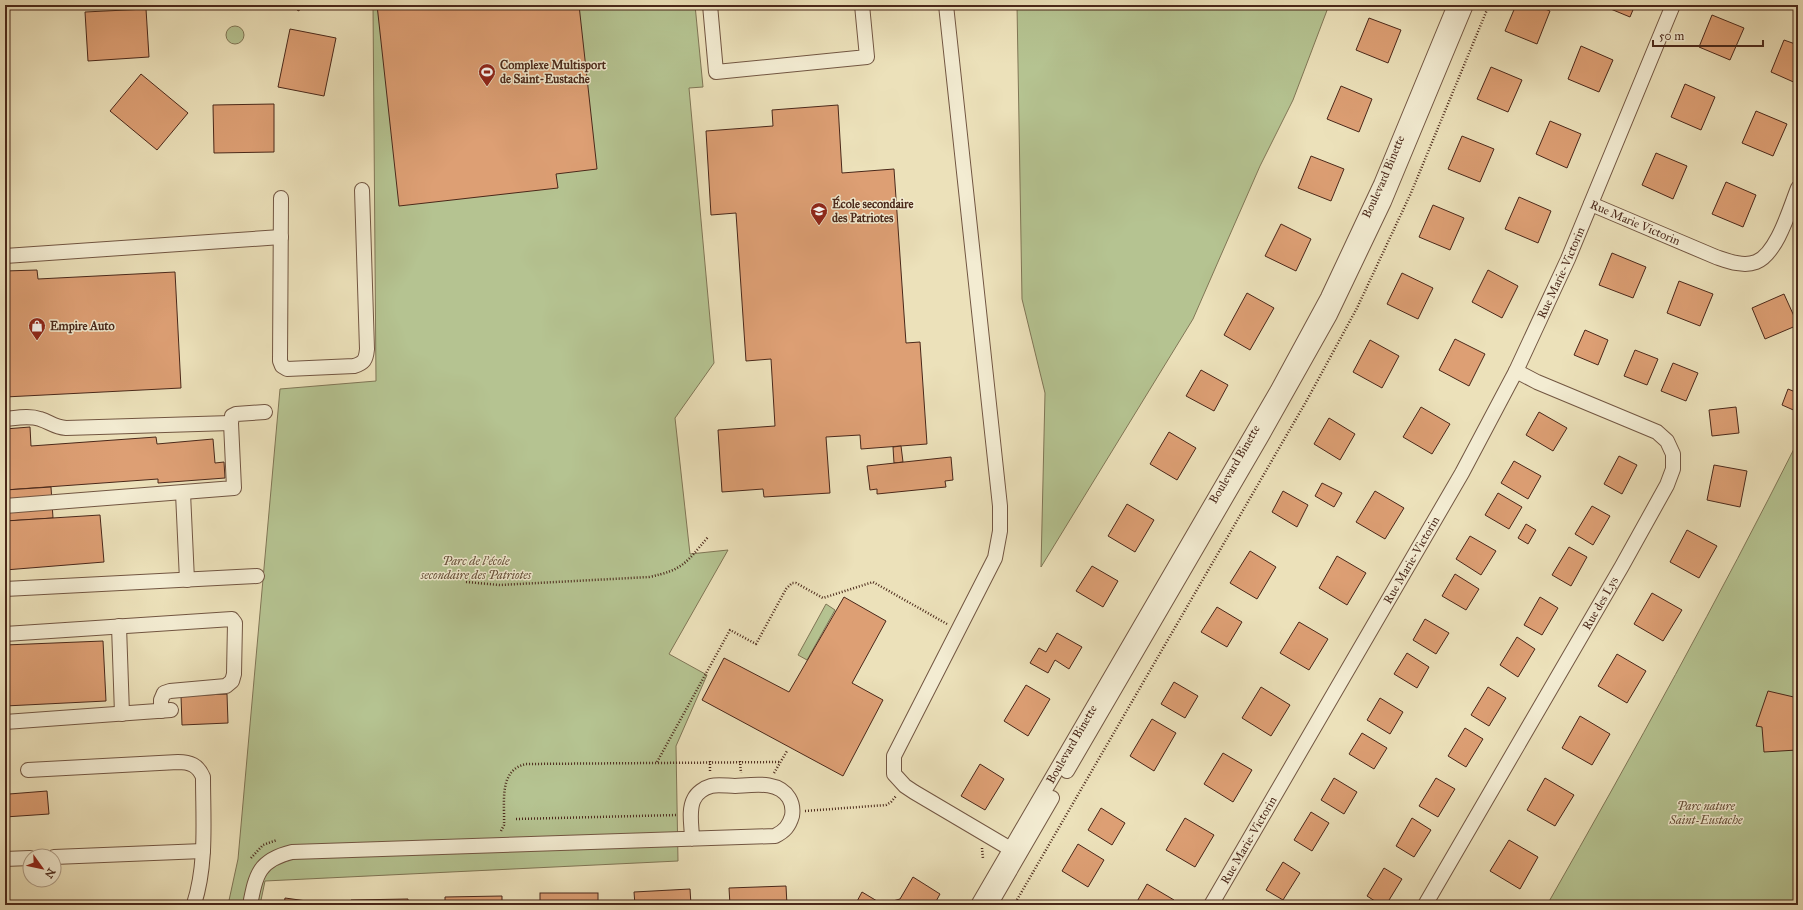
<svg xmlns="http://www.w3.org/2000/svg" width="1803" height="910" viewBox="0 0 1803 910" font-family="'IM FELL Great Primer',serif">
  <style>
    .green { fill: #b5c391; stroke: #807656 }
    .building { fill: #dd9f74; stroke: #4a281a }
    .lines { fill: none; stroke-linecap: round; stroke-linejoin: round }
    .minor-casing { stroke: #725642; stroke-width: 16 }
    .path { stroke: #4a281a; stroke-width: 2.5; stroke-dasharray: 1 2; stroke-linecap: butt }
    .minor { stroke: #f3ecd2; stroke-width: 14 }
    .labels { text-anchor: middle; stroke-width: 3; stroke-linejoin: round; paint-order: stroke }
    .poi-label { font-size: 12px; font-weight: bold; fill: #4a281a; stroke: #f3ecd2; text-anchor: start }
    .street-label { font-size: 12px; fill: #4a281a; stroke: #f3ecd2 }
    .park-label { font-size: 12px; font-style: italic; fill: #654f38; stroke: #f3ecd2 }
  </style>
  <rect width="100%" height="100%" fill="#ece1ba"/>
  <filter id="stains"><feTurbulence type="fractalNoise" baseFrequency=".005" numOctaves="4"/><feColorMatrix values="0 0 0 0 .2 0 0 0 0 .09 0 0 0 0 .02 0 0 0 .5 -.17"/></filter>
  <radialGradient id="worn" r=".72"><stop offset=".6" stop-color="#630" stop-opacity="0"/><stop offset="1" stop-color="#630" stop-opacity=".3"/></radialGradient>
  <g class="green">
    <polygon points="373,5 695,5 703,87 689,88 714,363 675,418 690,554 728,550 669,654 707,675 676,746 678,861 265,881 260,905 228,905 238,859 280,389 376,381"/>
    <polygon points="1017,5 1329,5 1293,100 1260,166 1193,319 1041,567 1045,393 1022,299"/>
    <circle cx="235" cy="35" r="9"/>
    <path d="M 1798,441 L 1798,905 L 1547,905 C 1634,752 1719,598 1798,441 Z"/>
    <polygon points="826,604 835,610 807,660 798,655"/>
  </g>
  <g class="building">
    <polygon points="295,5 308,5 298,11"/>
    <polygon points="377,5 579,5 597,169 556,174 558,188 399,206"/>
    <polygon points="1516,5 1535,5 1550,11 1537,44 1505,31"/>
    <polygon points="1601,5 1635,5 1630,17"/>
    <polygon points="146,9 149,57 88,61 85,12"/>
    <polygon points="1712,15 1744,28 1730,60 1699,47"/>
    <polygon points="1369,18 1401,30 1388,63 1356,50"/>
    <polygon points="290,29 336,38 324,96 278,87"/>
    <polygon points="1784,40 1798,45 1798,84 1771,72"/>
    <polygon points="1581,46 1613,60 1599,92 1568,79"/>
    <polygon points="1491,67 1522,80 1508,112 1477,99"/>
    <polygon points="141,74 188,113 157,150 110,111"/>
    <polygon points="1685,84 1715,97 1701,130 1671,117"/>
    <polygon points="1341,86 1372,99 1359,132 1327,119"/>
    <polygon points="274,104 274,152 214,153 213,105"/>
    <polygon points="838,105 842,173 894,169 906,343 920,342 927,444 861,449 860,435 826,437 830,493 764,497 763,489 722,492 718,430 775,426 771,359 746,361 736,213 711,215 706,131 773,126 772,110"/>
    <polygon points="1756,111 1787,124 1773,156 1742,143"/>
    <polygon points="1550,121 1581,134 1567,168 1536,154"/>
    <polygon points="1462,136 1494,149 1480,182 1448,169"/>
    <polygon points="1656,153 1687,166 1673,199 1642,185"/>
    <polygon points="1311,156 1344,169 1331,201 1298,188"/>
    <polygon points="1726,182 1756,195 1743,227 1712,214"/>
    <polygon points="1519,197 1551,211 1538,243 1505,229"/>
    <polygon points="1433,205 1464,218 1450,250 1419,237"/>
    <polygon points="1281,224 1311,239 1296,271 1265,256"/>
    <polygon points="1612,253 1646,267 1633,298 1599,285"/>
    <polygon points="37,270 38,279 175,272 181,388 5,397 5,271"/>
    <polygon points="1488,270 1518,286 1502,318 1472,302"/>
    <polygon points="1402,273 1433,288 1418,319 1387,304"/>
    <polygon points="1679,281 1713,294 1700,326 1667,313"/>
    <polygon points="1247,293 1274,308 1250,350 1224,335"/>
    <polygon points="1784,294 1798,325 1765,339 1752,308"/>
    <polygon points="1585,330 1608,340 1598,365 1574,355"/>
    <polygon points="1455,339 1485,354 1469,386 1439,370"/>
    <polygon points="1370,340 1399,356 1382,388 1353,372"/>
    <polygon points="1635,350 1658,359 1647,385 1624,376"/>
    <polygon points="1673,363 1698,373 1686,401 1661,391"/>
    <polygon points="1201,370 1228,385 1214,411 1186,396"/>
    <polygon points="1788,389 1798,393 1798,412 1782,405"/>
    <polygon points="1421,407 1450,424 1432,454 1403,437"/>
    <polygon points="1736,407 1739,433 1712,436 1709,410"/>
    <polygon points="1539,412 1567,428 1553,451 1526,435"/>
    <polygon points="1329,418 1355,434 1340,460 1314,444"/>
    <polygon points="30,427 31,446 156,437 157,444 213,439 215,463 224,462 225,478 158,483 158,479 5,490 5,429"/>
    <polygon points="1169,432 1196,448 1177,480 1150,464"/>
    <polygon points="901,446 903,462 894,463 893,447"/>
    <polygon points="1619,456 1637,465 1622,494 1604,484"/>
    <polygon points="951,457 953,480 945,481 946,487 877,494 877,489 870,490 867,466"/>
    <polygon points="1514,461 1541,476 1528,499 1501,483"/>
    <polygon points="1714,465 1747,471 1740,507 1707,500"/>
    <polygon points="1322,483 1342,493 1334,507 1315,496"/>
    <polygon points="51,487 53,518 7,521 5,490"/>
    <polygon points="1283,491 1308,505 1297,527 1272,512"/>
    <polygon points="1375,491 1404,508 1385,539 1356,522"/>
    <polygon points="1498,493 1522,507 1509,529 1485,515"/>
    <polygon points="1127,504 1154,520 1135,552 1108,536"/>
    <polygon points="1592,506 1610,516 1593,545 1575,534"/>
    <polygon points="100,515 104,562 5,570 5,521"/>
    <polygon points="1526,524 1536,530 1528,544 1518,538"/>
    <polygon points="1687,530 1717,546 1699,578 1670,562"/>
    <polygon points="1470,536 1496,551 1481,575 1456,559"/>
    <polygon points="1569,547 1587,557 1571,586 1552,575"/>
    <polygon points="1250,551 1276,567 1257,599 1230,583"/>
    <polygon points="1337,556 1366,573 1347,605 1319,588"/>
    <polygon points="1092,566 1118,581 1103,607 1076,591"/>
    <polygon points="1455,574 1479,589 1466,610 1442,596"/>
    <polygon points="1652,593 1682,610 1663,641 1634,624"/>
    <polygon points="844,597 886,621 852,683 883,700 843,776 702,700 724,658 789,692"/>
    <polygon points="1540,597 1558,608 1542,635 1524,625"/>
    <polygon points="1217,607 1242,622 1227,647 1201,632"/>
    <polygon points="1425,619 1449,633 1436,654 1413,640"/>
    <polygon points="1299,622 1328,639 1309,670 1280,653"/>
    <polygon points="1057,633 1082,647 1069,669 1055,660 1048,673 1030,663 1039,648 1046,652"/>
    <polygon points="1517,637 1535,649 1518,677 1500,665"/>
    <polygon points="103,641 106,701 5,706 5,645"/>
    <polygon points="1407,653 1429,667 1417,688 1394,674"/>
    <polygon points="1617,654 1646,671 1627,703 1598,686"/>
    <polygon points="1174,682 1198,696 1185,718 1161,704"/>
    <polygon points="1026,685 1050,699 1028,736 1004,721"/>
    <polygon points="1261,687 1290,705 1271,736 1242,718"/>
    <polygon points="1488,687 1506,698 1489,726 1471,715"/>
    <polygon points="1768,691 1798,698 1797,750 1764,752 1762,727 1756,726"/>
    <polygon points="227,694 228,723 182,725 181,696"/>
    <polygon points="1380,698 1403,712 1390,734 1367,720"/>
    <polygon points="1580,716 1610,734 1592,765 1562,748"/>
    <polygon points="1152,719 1176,733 1154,771 1130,756"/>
    <polygon points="1465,728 1483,739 1466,767 1448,756"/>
    <polygon points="1362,733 1387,748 1374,769 1349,754"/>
    <polygon points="1223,753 1252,770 1233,802 1204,784"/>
    <polygon points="7,754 9,794 47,791 49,814 5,817 5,755"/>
    <polygon points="980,764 1004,779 985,810 961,796"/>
    <polygon points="1334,778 1357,792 1344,814 1321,800"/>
    <polygon points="1436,778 1455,789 1438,817 1419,806"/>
    <polygon points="1545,778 1574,795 1555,826 1527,810"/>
    <polygon points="1101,808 1125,823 1112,845 1088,830"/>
    <polygon points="1311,812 1329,823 1312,851 1294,840"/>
    <polygon points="1185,818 1214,835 1195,867 1166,850"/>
    <polygon points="1412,818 1431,830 1414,857 1396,846"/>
    <polygon points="1509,840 1538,857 1520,889 1490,871"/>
    <polygon points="1078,844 1104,860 1088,887 1062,871"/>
    <polygon points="1283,862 1300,873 1283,900 1266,890"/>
    <polygon points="1384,868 1402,879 1386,905 1381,905 1367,896"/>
    <polygon points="913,877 940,894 934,905 855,905 862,892 882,904 900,899"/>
    <polygon points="1147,884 1174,900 1171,905 1135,905"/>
    <polygon points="786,886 787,905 730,905 729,888"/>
    <polygon points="690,889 691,905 635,905 634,892"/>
    <rect x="540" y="893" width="58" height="12"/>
    <polygon points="502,896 502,905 445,905 445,897"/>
    <polygon points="285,898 314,902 314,905 284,905"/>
    <polygon points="408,899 408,905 351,905 351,900"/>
  </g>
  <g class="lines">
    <g class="minor-casing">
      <g id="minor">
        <polyline points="710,5 716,72 867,57 862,5"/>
        <polyline points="946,5 1000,506 1000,531 995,558 894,756 894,774 905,786 914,792 1019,854"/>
        <path d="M 281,198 L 280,361 L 282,366 L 287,369 L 354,366 C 364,363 366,360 367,349 L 362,190"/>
        <path id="s1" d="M 1591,204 L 1716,257 C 1728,261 1743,267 1756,262 C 1777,254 1790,208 1798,188"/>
        <polyline points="5,256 281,237"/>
        <path d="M 5,419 C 16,418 29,415 40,419 C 50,422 54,427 66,428 L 231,423"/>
        <polyline points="183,493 187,580"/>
        <polyline points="5,506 234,488 231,423 232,416 236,414 265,412"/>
        <polyline points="5,589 257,576"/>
        <polyline points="119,626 122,714"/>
        <polyline points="5,634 232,619 235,623 234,674 232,681 226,686 170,691 164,693 161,700 161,711"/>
        <polyline points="5,722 171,710"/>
        <path d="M 28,770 L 178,762 C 190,762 198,765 203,777 C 203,819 207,864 194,904"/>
        <polyline points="1067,771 1262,436 1330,315 1384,202 1466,5"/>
        <polyline points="54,857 203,851"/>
        <polyline points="5,859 30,858"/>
        <path d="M 250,905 C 256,874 259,860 292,852 L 775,836 C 785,831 789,826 792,816 C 793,810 792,803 789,798 C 778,780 753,785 735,786 C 728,786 718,784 711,786 C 704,788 697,793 694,799 C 688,810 692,827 692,839"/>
        <path id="s2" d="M 978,905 L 1277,391 L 1328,297 L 1381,184 L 1455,5"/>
        <polyline points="990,905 1052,798"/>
        <path id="s3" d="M 1211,905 L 1462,473 L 1516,371 L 1568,259 L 1673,5"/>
        <path id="s4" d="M 1425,905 L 1622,566 L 1667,485 L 1673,469 L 1673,454 L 1667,441 L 1657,432 L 1537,382 L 1516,371"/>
      </g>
    </g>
    <g class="path">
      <path d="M 466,582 L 500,585 L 649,577 C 683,570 686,563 708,537"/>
      <polyline points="710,761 710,773"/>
      <polyline points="740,761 741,773"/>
      <polyline points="657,762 730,630 756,644 786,589 792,583 796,583 823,598 873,582 947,624"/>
      <polyline points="774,773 787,751"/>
      <polyline points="805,811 886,805 891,802 896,796"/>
      <polyline points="516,819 677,815"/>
      <path d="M 501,831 L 504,825 C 505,803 498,770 526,764 L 781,762"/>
      <polyline points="982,848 983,859"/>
      <polyline points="251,858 263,845 277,840"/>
      <polyline points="1014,905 1307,400 1357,308 1411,193 1489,5"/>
    </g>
    <use href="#minor" class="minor"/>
  </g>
  <defs>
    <g id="stadium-pin" transform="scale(0.9)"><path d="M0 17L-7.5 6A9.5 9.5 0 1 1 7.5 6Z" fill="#8f2418" stroke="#f3ecd2"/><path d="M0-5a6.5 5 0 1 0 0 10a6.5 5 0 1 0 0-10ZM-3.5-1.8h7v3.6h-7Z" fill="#fff"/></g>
    <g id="school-pin" transform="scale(0.9)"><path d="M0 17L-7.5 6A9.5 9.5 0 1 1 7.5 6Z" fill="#8f2418" stroke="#f3ecd2"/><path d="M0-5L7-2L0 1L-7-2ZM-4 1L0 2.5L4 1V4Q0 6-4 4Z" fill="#fff"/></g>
    <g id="shop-pin" transform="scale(0.9)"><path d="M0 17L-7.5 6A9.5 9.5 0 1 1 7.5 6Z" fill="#8f2418" stroke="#f3ecd2"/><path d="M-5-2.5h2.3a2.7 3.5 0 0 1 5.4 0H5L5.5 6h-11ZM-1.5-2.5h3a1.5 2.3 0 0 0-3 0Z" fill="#fff"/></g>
  </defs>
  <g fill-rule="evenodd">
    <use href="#stadium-pin" x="487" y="72"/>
    <use href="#school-pin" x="819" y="211"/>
    <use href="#shop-pin" x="37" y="326"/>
  </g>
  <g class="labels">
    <g class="poi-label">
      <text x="500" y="69">Complexe Multisport<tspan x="500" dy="14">de Saint-Eustache</tspan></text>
      <text x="832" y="208">École secondaire<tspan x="832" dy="14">des Patriotes</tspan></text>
      <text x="50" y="330">Empire Auto</text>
    </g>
    <g class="street-label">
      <text dy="4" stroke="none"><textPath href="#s2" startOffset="834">Boulevard Binette</textPath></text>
      <text dy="4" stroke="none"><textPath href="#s1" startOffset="48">Rue Marie Victorin</textPath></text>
      <text dy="4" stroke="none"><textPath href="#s3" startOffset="723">Rue Marie-Victorin</textPath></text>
      <text dy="4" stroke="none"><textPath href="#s2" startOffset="510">Boulevard Binette</textPath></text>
      <text dy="4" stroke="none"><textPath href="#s3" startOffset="399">Rue Marie-Victorin</textPath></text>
      <text dy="4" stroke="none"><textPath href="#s4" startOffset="349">Rue des Lys</textPath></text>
      <text dy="4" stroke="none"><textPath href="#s2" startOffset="186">Boulevard Binette</textPath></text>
      <text dy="4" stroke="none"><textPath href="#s3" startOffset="75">Rue Marie-Victorin</textPath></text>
    </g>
    <g class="park-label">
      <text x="476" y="565">Parc de l'école<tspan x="476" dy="14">secondaire des Patriotes</tspan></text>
      <text x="1706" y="810">Parc nature<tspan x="1706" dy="14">Saint-Eustache</tspan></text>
    </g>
  </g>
  <rect width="1803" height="910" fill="none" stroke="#ece1ba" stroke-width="20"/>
  <rect x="6" y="6" width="1791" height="898" fill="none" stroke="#4a281a" stroke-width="2"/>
  <rect x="10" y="10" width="1783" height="890" fill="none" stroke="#4a281a"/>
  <g transform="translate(42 868) rotate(123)"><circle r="19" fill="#f3ecd2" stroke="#af9e88"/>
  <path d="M0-3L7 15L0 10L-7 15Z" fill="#8f2418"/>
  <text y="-6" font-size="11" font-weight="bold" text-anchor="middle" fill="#4a281a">N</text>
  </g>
  <path d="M1653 40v6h110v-6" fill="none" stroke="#4a281a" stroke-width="2"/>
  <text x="1659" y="40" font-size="12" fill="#4a281a" stroke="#f3ecd2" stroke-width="3" paint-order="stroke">50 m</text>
  <rect width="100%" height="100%" filter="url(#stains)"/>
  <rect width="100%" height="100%" fill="url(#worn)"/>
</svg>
